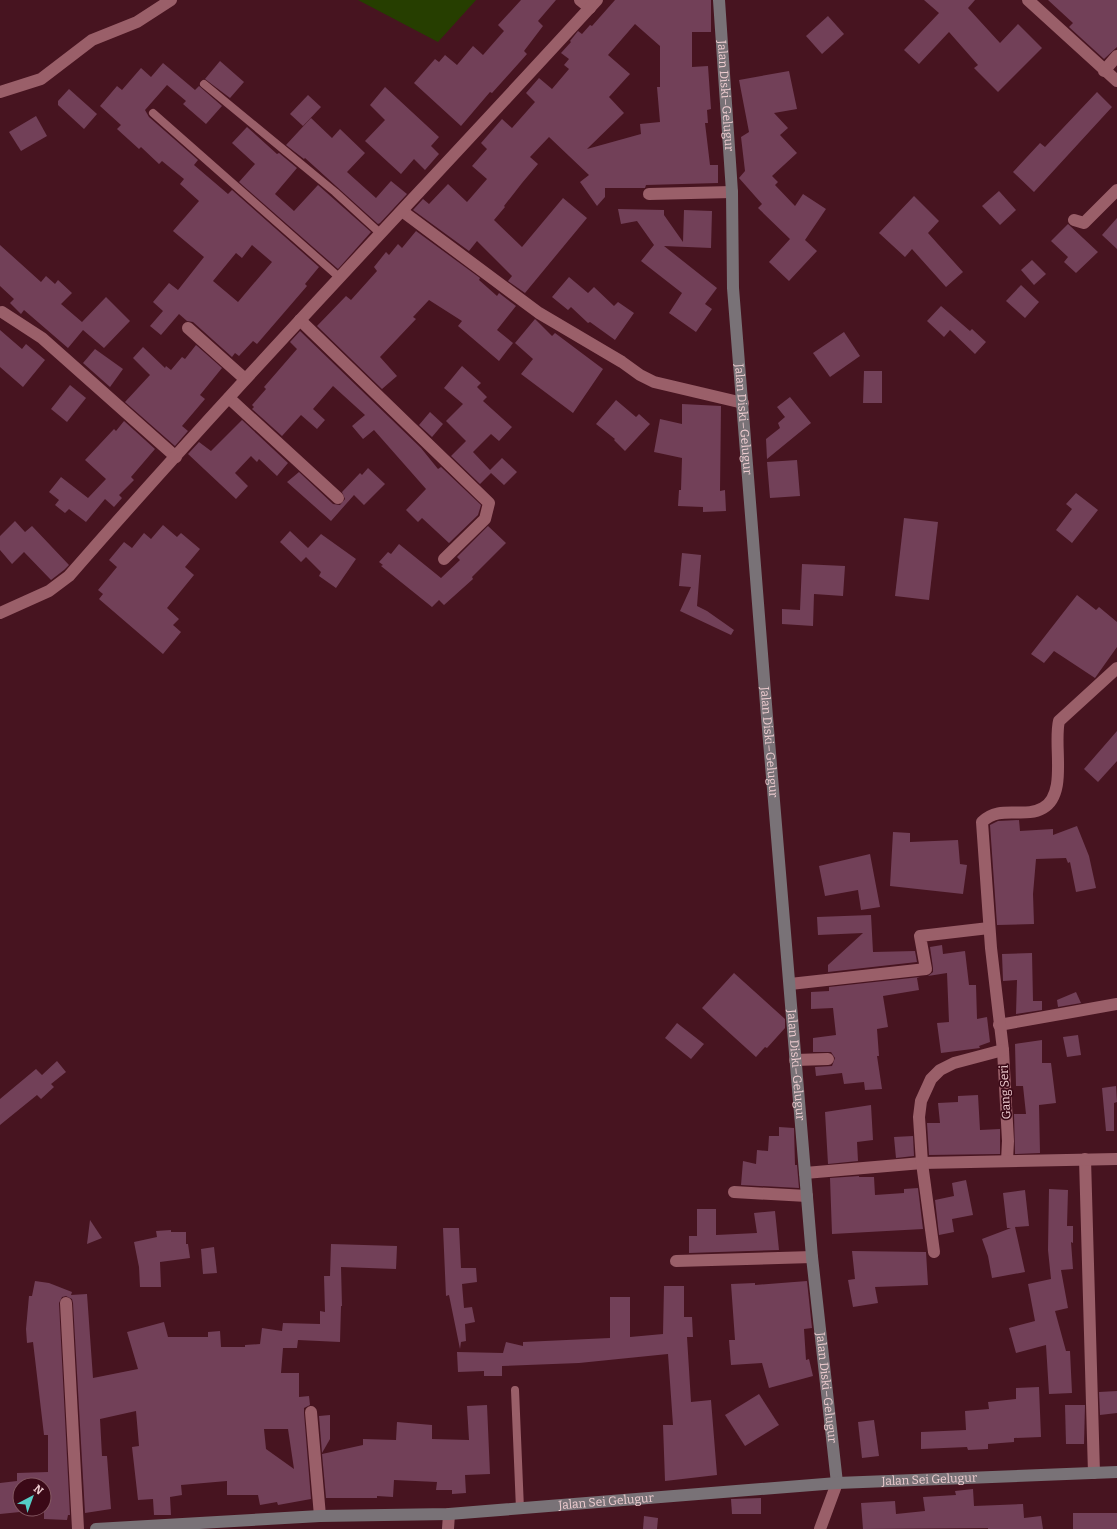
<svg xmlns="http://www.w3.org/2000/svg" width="1117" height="1529" viewBox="0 0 1117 1529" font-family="Bitter,serif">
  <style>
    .green { fill: #263e00 }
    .building { fill: #724058; fill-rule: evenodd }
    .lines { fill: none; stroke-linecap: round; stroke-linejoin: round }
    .lane { stroke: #9a5f69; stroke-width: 8 }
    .street { stroke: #9a5f69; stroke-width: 12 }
    .secondary { stroke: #797277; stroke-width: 12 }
    .labels { text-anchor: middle; stroke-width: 3.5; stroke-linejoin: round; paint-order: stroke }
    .street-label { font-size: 12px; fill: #eeccd0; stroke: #3b0917 }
  </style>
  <rect width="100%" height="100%" fill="#471420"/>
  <polygon class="green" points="358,0 476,0 438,42"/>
  <g class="building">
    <polygon points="521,0 556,0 538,21 543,26 524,51 527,54 492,93 490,92 461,126 414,83 435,59 439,62 445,55 457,65 473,46 483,55 504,31 498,25"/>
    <path d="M 615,0 L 711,0 L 711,32 L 692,32 L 692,67 L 708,66 L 711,109 L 707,110 L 708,123 L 705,123 L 710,165 L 718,165 L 718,183 L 646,185 L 645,188 L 605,188 L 605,197 L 597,206 L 580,182 L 589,175 L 549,137 L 530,157 L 538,164 L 522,183 L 504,206 L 505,207 L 494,220 L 522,247 L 563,198 L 587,218 L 525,293 L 508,281 L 512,276 L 477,241 L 469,251 L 413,210 L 423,199 L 429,204 L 448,184 L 467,202 L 487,179 L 472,166 L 487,149 L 481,143 L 502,119 L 512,128 L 535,102 L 526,93 L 539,78 L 552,89 L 569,69 L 564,65 L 569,59 L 561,53 L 571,42 L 570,41 L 578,31 L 582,34 L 590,25 L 592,26 ZM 635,24 L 660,46 L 660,87 L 657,87 L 660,122 L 640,124 L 641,134 L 587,149 L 624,113 L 609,97 L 630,74 L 608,55 Z"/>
    <polygon points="924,0 975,0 968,8 1000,43 1018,24 1042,48 998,92 974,68 978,65 949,32 919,64 904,50 939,13"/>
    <polygon points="1048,0 1117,0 1117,47 1104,59 1069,27 1073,23"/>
    <polygon points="828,16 844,34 822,54 806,36"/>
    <polygon points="220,61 244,82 230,98 205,79"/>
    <path d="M 163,63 L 195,90 L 199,86 L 222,106 L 206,124 L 183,104 L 186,101 L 167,85 L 145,110 L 149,117 L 198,160 L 194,165 L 228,194 L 232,190 L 319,267 L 305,284 L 307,286 L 257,344 L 253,341 L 239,356 L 235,353 L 232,357 L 193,322 L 187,321 L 179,314 L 161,335 L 150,326 L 163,311 L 153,302 L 169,283 L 178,290 L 204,257 L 173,231 L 199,201 L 180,184 L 184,179 L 162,161 L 159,164 L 141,147 L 139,149 L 117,129 L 121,125 L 100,106 L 117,86 L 122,90 L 141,68 L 151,77 ZM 252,245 L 272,262 L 238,302 L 213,281 L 236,253 L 242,258 Z"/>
    <polygon points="789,71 797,109 774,113 788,128 780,135 797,153 772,176 778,182 775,185 795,206 803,194 826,209 805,240 817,251 789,281 769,262 790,239 758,208 762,204 739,178 745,171 741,137 749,132 739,80"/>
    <polygon points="385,87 439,137 431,146 439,154 425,170 414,159 401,174 365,141 385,120 370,105"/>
    <polygon points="69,89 97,114 84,129 58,105 58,101"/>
    <polygon points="1097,92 1112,107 1034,192 1013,172 1040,143 1045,147"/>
    <polygon points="308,95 321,107 303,126 290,114"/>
    <polygon points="36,116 47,136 21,151 9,132"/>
    <polygon points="311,118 332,138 340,129 365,153 347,172 376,198 391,181 407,194 380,223 378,224 305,158 304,159 286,145"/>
    <polygon points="247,127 277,154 279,153 297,168 275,194 294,211 318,185 371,232 338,269 239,182 255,164 232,143"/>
    <polygon points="999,191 1016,210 1000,225 982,206"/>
    <polygon points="914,196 939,221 928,233 963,272 946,287 912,249 905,257 879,233"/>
    <polygon points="618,209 664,210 664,215 683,242 684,210 712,211 711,248 664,246 717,288 705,304 712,309 696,332 669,313 682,293 641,261 654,245 637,221 621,224"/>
    <polygon points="1117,218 1117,249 1102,235"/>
    <polygon points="1068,224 1098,252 1076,273 1064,262 1068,257 1051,241"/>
    <polygon points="416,231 480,278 479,280 497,296 499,293 516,306 497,330 513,343 499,361 458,326 462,321 429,300 413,317 416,319 380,357 397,376 382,389 317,326 346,296 351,300 377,271 374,267 386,252 389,255 398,244 402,248"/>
    <polygon points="0,245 41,282 46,276 55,284 58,280 72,293 61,304 82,322 106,297 130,321 104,348 83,330 68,348 24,310 21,314 10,303 14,299 0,286"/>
    <polygon points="1032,260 1046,274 1034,285 1021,270"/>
    <polygon points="569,277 588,293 594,287 614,306 618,302 634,313 615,340 590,322 588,323 571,307 568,310 552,297"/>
    <polygon points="1021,285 1039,302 1025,318 1006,301"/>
    <polygon points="941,306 970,331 972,329 986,342 975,354 950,330 944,337 927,321"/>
    <polygon points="535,319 552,336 555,333 603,369 573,413 521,374 533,359 515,343"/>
    <polygon points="0,330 22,349 26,344 45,360 23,387 0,367"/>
    <polygon points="300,331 421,448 438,469 441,467 481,505 478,515 449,543 422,518 418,522 406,510 426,489 374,430 363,439 352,426 365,415 333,386 313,409 325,420 317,429 301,415 282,436 252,409 254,407 252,405 266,389 264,387 297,349 290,342"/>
    <polygon points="844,332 860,356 830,377 813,353"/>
    <polygon points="196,345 222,368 200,395 205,399 182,426 188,431 175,446 125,402 150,375 133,358 143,347 165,368 166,366 171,370 182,357 185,359"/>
    <polygon points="95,349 123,369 110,387 83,363"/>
    <polygon points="462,366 481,383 477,387 487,397 483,401 512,427 499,441 491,434 473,452 490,470 502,458 517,472 504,485 491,473 480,484 451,456 466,441 446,421 463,404 444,388"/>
    <polygon points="864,371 882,371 882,403 863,403"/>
    <polygon points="70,385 86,398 67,422 51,409"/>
    <polygon points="790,397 811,423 767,459 766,439 780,428 778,423 785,417 777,407"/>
    <polygon points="616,400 636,417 639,414 650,424 625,451 614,440 615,439 596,424"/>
    <polygon points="682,404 721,406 720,491 725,490 726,511 703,512 703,507 678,506 679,490 681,490 682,458 654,452 660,419 682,424"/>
    <polygon points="430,412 443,424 432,437 419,425"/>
    <polygon points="242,420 288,463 277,476 259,459 257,462 251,456 235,473 248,486 236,499 188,454 199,442 211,451"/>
    <polygon points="124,421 155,449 131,477 134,480 119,495 122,498 114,507 105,499 86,522 69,509 65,513 55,505 59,500 49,492 61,477 88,498 106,479 85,460 114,429 116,431"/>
    <polygon points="797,460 800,496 770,498 767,462"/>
    <polygon points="368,468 385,484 364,505 354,495 331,521 287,482 299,472 333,504 340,505 345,499 342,492 360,473 362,475"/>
    <polygon points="1076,493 1098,510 1072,543 1056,530 1072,509 1066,504"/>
    <polygon points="904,518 938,522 929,600 895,596"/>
    <polygon points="15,521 25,532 32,526 69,565 64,570 51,580 24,552 12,564 0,550 0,536"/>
    <polygon points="163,525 177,537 181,533 200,549 185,567 194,575 167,608 179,619 173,625 181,632 163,654 99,599 103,594 98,590 117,567 109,560 124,542 132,548 144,533 151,539"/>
    <polygon points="488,526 506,543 472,577 473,579 444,605 439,600 432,607 381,566 383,565 379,562 388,552 391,554 399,544 441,578 460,560 457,557"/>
    <polygon points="290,531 308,548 321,534 356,559 336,588 319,576 321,572 306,557 301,562 280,542"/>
    <polygon points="682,553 701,555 697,606 707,611 734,630 731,635 680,611 691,587 679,586"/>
    <polygon points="802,564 845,566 843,596 814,594 813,626 782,624 782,609 800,610"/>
    <polygon points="1077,595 1096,610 1099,607 1117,622 1117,647 1095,678 1054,651 1044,663 1031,654"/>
    <polygon points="1117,731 1117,761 1098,782 1084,769"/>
    <polygon points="1019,820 1020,831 1053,829 1053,835 1077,826 1089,856 1096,888 1076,892 1070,862 1068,863 1066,858 1036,859 1033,894 1034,924 997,925 990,825 998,821"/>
    <polygon points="893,832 910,833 910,842 958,840 960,864 967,865 963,894 890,886"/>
    <polygon points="870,854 880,907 861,910 858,890 825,896 819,866"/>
    <polygon points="871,915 873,952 915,951 917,962 828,972 828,965 863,933 818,935 817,917"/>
    <polygon points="942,945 943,954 965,951 969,985 976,985 977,1019 987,1017 990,1042 979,1046 980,1048 941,1053 937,1023 949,1022 947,973 928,976 933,972 933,968 930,947"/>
    <polygon points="1032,953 1033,1001 1042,1001 1042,1010 1016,1014 1017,980 1003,981 1002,954"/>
    <polygon points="734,973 785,1019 785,1028 767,1048 765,1047 756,1057 702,1008"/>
    <polygon points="920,977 917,978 919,990 883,996 888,1027 877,1029 879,1056 877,1056 882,1089 865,1090 864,1082 844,1084 842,1073 816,1076 815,1067 832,1066 835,1058 831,1052 813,1052 813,1038 836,1035 833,1008 811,1009 811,992 829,991 829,987"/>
    <polygon points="1076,992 1081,1003 1058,1007 1057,1000"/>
    <polygon points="677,1023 704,1044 691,1059 665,1038"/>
    <polygon points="1078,1035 1081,1055 1067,1057 1063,1037"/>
    <polygon points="1042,1040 1042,1063 1051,1063 1056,1103 1039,1105 1040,1153 1015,1154 1014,1114 1026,1114 1023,1086 1016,1086 1015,1044"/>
    <polygon points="57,1061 66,1072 51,1084 54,1087 41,1099 37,1095 0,1125 0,1099 36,1069 42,1075"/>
    <polygon points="1116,1086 1117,1102 1114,1103 1114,1131 1106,1131 1102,1088"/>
    <polygon points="978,1095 980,1130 1000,1129 1000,1154 929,1155 927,1123 940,1123 938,1103 958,1102 958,1096"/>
    <polygon points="871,1105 873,1140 857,1142 858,1161 828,1164 825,1112"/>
    <polygon points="779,1127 794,1128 795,1165 797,1165 799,1188 741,1185 743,1161 756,1164 757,1150 768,1151 769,1136 779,1136"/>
    <polygon points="913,1136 914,1156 896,1158 894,1137"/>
    <polygon points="859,1176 859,1177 874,1177 875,1195 904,1193 904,1189 918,1188 923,1229 832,1234 830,1178"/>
    <polygon points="966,1180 973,1215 952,1219 954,1232 939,1235 935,1200 954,1196 952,1183"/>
    <polygon points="1049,1189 1068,1190 1067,1226 1073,1226 1073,1243 1071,1242 1073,1269 1061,1270 1068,1308 1055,1311 1066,1351 1070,1351 1072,1393 1049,1394 1046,1345 1016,1353 1009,1328 1035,1321 1028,1284 1051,1279 1048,1250"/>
    <polygon points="1025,1190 1029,1226 1015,1227 1025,1272 992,1278 988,1256 982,1239 1011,1228 1007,1228 1003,1193"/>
    <polygon points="697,1209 716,1209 716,1235 757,1233 754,1213 775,1211 779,1250 689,1253 689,1236 697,1236"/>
    <polygon points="90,1220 102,1238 87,1244"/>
    <polygon points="443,1228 459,1228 461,1268 476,1268 477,1282 462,1284 464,1308 472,1307 475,1322 465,1324 466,1341 461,1342 460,1349 449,1295 446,1296"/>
    <polygon points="171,1230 171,1232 186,1232 186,1244 188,1244 190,1258 160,1262 161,1287 140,1287 139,1267 134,1242 157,1237 156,1231"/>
    <path d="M 331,1244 L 397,1246 L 396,1269 L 341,1267 L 342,1306 L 341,1306 L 340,1342 L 298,1340 L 297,1348 L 283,1348 L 281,1373 L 299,1373 L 299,1397 L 309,1396 L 310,1405 L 304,1408 L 304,1413 L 311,1499 L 278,1505 L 277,1502 L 260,1505 L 258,1495 L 227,1495 L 227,1481 L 181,1485 L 182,1495 L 170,1497 L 171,1515 L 154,1515 L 153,1499 L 138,1500 L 132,1447 L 139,1446 L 136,1411 L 100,1419 L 102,1456 L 107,1456 L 111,1509 L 85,1513 L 73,1303 L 72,1299 L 66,1296 L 62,1297 L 59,1303 L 70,1515 L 68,1515 L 67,1520 L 44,1519 L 44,1485 L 20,1485 L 20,1512 L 0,1514 L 0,1483 L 17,1481 L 17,1473 L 48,1472 L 48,1435 L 44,1435 L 33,1342 L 27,1343 L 26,1329 L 29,1296 L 32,1296 L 35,1281 L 49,1283 L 72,1292 L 71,1295 L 87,1294 L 93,1378 L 138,1369 L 127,1332 L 164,1322 L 168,1337 L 208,1337 L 208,1332 L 220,1331 L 221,1347 L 245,1347 L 245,1345 L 260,1344 L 262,1328 L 282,1331 L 283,1323 L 320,1324 L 320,1311 L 325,1312 L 324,1276 L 330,1276 ZM 264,1429 L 288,1429 L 294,1469 L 266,1449 Z"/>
    <polygon points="214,1247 217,1273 203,1274 201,1249"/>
    <polygon points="852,1251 926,1252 928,1285 875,1287 878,1303 853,1307 848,1280 855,1279"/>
    <polygon points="807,1281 812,1328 804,1329 806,1360 809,1359 813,1376 769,1388 762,1363 731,1365 729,1340 735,1340 731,1284 755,1283 755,1285"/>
    <polygon points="664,1286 684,1286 684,1317 692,1317 693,1337 687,1337 691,1402 711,1400 717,1475 665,1481 663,1425 673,1425 668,1354 579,1363 502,1366 502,1376 484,1376 484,1371 458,1372 457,1352 503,1353 506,1342 523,1346 523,1342 610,1338 610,1297 630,1297 630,1337 663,1334"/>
    <polygon points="1039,1387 1041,1437 1014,1438 1014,1442 988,1444 988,1449 968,1450 967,1447 921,1449 921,1432 966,1430 965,1411 989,1409 988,1402 1016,1399 1016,1388"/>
    <polygon points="1117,1391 1117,1413 1100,1415 1099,1392"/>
    <polygon points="759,1394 779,1425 745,1446 725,1415"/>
    <polygon points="487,1405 490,1474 465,1475 466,1493 452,1494 452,1490 436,1490 437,1482 394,1480 393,1497 377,1496 377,1498 326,1498 322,1454 363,1445 363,1439 396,1440 397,1422 432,1425 432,1439 469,1440 467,1406"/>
    <polygon points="1065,1405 1085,1405 1084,1444 1066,1444"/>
    <polygon points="330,1415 330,1439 322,1453 319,1416"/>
    <polygon points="874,1420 879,1456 862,1458 858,1422"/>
    <polygon points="973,1489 974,1506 1023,1504 1024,1518 1041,1516 1043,1529 988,1529 988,1528 863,1529 861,1503 895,1501 896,1514 925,1511 923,1497 956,1495 955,1491"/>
    <polygon points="761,1498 761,1514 732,1514 731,1499"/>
    <rect x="1073" y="1513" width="44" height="16"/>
    <polygon points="644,1516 658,1518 657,1529 643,1529"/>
  </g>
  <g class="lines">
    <g class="lane">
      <polyline points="204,84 335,192 381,234"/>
      <polyline points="153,113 340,278"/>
      <polyline points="515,1390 520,1509"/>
    </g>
    <g class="street">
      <polyline points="580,0 590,8"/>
      <polyline points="1028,0 1117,81"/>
      <polyline points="1104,71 1117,56"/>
      <polyline points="0,92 41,79 92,40 137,22 171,0"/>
      <polyline points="649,194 732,192"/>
      <polyline points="402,211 539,313 622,362 640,375 654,382 743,403"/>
      <polyline points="1074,220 1084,223 1117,190"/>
      <polyline points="2,312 42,338 176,457"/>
      <polyline points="300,320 489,503 485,519 444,559"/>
      <polyline points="188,328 245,379"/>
      <polyline points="229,398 338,498"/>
      <path d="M 0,613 L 49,591 L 69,576 C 240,380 421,192 597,0"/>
      <polyline points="790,984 926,969 920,936 989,928"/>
      <polyline points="999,1025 1117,1004"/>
      <polyline points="795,1060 828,1059"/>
      <polyline points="1085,1159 1094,1473"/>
      <path d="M 1007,1161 L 1008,1141 L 1003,1050 L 991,948 L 982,822 C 1000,804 1024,819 1043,808 C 1068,794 1053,745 1059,721 L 1117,668"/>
      <polyline points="805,1173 922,1163 1117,1159"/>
      <polyline points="734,1192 807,1196"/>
      <polyline points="934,1252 922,1163 919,1117 921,1101 931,1079 940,1070 954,1063 1003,1050"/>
      <polyline points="676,1261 812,1257"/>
      <polyline points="66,1303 78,1529"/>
      <polyline points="311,1412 320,1516"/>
      <polyline points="448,1529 449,1514"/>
      <polyline points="820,1529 837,1483"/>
    </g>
    <g class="secondary">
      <path id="s1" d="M 719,0 L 732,192 L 733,288 L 767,717 L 812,1257 L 837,1483"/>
      <path id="s2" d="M 96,1529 L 320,1516 L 449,1514 L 837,1483 L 1117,1472"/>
    </g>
  </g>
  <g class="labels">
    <g class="street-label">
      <text dy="4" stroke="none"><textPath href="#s1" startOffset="96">Jalan Diski–Gelugur</textPath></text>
      <text dy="4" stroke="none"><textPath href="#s1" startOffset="420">Jalan Diski–Gelugur</textPath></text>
      <text dy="4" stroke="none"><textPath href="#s1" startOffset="744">Jalan Diski–Gelugur</textPath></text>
      <text dy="4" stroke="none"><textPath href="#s1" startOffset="1068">Jalan Diski–Gelugur</textPath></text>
      <text transform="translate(1005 1092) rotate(-93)" y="4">Gang Seri</text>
      <text dy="4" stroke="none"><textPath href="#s1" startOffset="1392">Jalan Diski–Gelugur</textPath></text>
      <text dy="4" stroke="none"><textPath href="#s2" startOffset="835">Jalan Sei Gelugur</textPath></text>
      <text dy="4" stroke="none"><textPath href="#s2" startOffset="511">Jalan Sei Gelugur</textPath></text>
    </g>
  </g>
  <g transform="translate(32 1497) rotate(41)"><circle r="19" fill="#3b0917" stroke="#835761"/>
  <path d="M0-3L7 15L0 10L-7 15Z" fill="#54cdc6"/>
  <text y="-6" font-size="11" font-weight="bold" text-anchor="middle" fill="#eeccd0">N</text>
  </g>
</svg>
